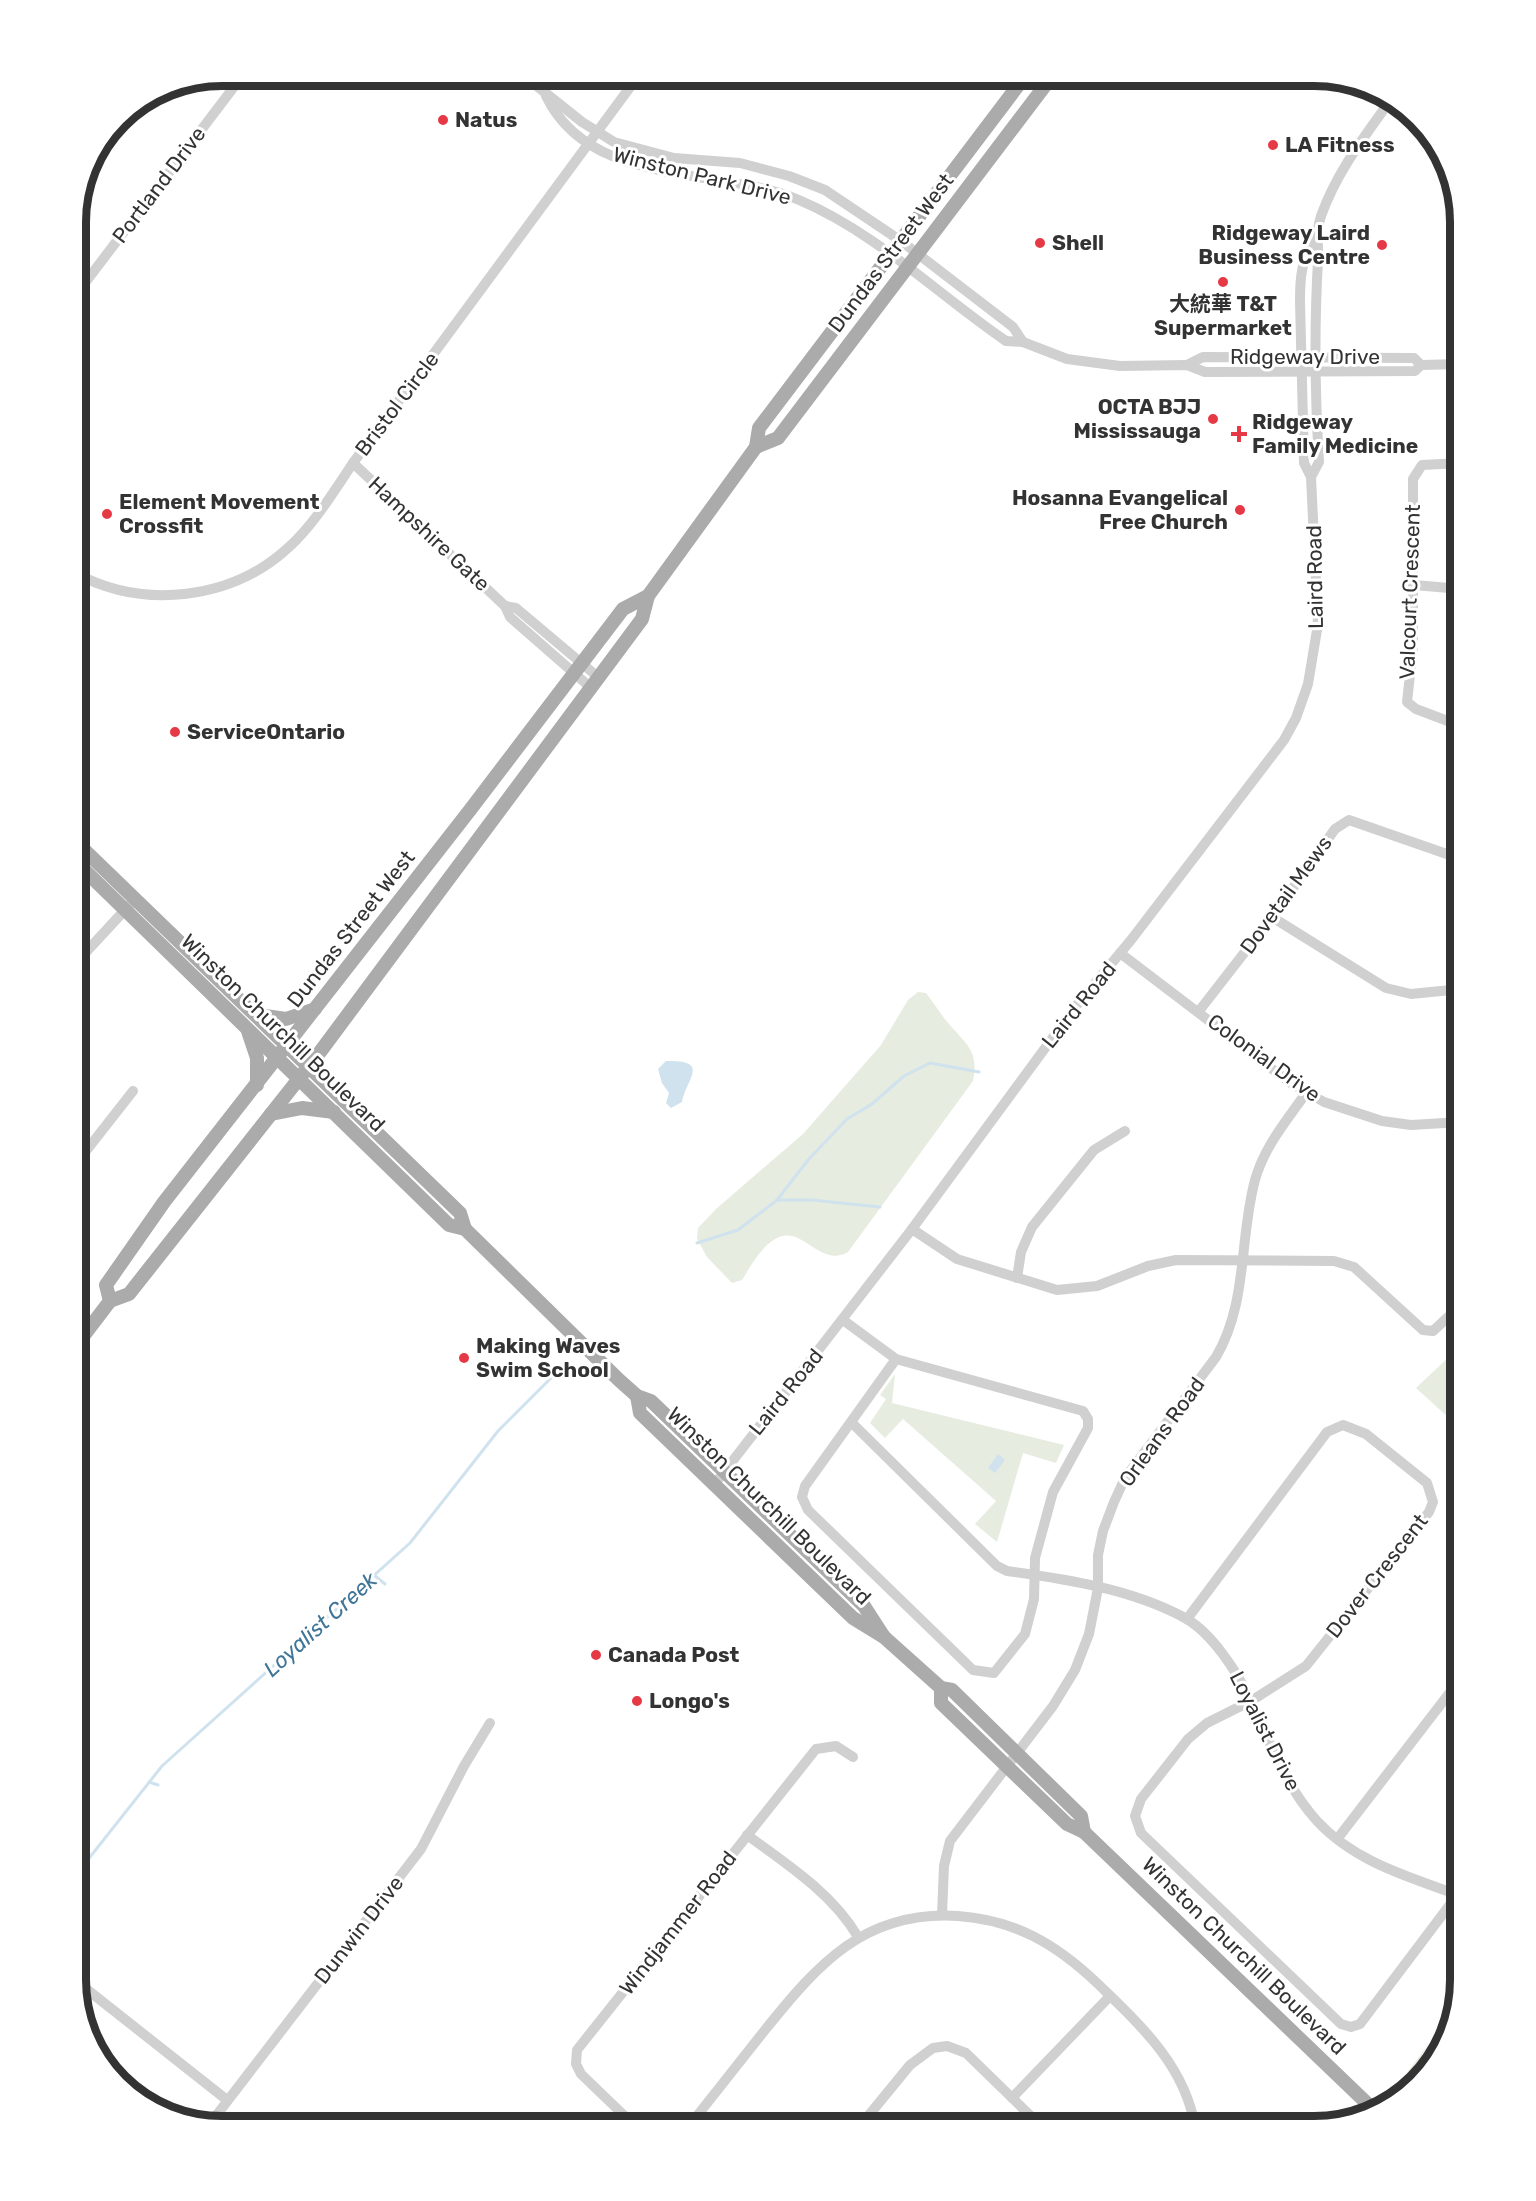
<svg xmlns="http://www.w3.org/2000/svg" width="1536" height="2201" viewBox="0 0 1536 2201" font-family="Rubik,'Noto Sans SC',sans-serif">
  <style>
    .green { fill: #e6ecdf }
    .water { fill: #cfe2ee }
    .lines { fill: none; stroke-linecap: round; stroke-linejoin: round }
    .stream { stroke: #cfe2ee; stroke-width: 3 }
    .minor { stroke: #d0d0d0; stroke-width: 10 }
    .major { stroke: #ababab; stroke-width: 14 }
    .poi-dot { fill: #e63946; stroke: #fff; stroke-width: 2 }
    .labels { text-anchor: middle; stroke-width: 6; stroke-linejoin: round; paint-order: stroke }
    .poi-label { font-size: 21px; font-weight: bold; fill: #333; stroke: #fff; text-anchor: start }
    .street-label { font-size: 21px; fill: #333; stroke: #fff }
    .water-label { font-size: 22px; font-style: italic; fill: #3f7597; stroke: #fff }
    .rim { fill: none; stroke: #333; stroke-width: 8 }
  </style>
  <rect width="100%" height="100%" fill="#fff"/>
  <g class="green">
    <path d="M 918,992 L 926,993 C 934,1003 941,1015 949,1024 C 967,1045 979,1051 973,1081 L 848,1252 C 822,1267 805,1231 783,1236 C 764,1240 751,1266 742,1280 L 732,1283 L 707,1257 L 697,1239 L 698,1228 L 716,1209 L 803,1134 L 881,1045 L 908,1000 Z"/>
    <polygon points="1453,1353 1461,1360 1461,1429 1416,1388"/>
    <polygon points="895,1374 892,1403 1064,1445 1056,1463 1023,1453 997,1542 975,1524 996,1501 903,1419 885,1438 870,1423 886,1399 880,1395"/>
    <polygon points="1451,2015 1441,2053 1395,2099 1390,2095"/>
  </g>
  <g class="water">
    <path d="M 666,1061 C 711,1060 687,1078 682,1102 L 671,1108 L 666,1103 L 669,1093 L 662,1083 L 658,1069 Z"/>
    <polygon points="998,1454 1005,1460 995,1473 988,1468"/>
  </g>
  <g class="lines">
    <g class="stream">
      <polyline points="777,1200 812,1200 880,1207"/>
      <polyline points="697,1243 738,1230 777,1200 808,1160 847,1119 872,1104 904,1076 930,1063 979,1072"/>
      <polyline points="375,1576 385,1584"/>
      <polyline points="149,1782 158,1785"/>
      <polyline points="75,1876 162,1766 410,1543 498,1431 561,1368"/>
    </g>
    <g class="minor">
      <polyline points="523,75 582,122 614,142 674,158 740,163 789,176 825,190 901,241 1013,327 1023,342"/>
      <path d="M 546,96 C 591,189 719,166 799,200 C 877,233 937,294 1006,341 L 1023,342 L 1067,359 L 1120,366 L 1187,365 L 1205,372 L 1415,371 L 1421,365 L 1461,364"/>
      <polyline points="75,296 243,75"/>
      <polyline points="1187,365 1203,357 1414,358 1421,365"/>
      <polyline points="353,463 505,606 510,617 590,687"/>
      <path d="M 1311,477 L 1319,462 C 1315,395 1314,328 1318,261 C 1319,243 1315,235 1321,216 C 1337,171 1365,136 1392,98"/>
      <path d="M 75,573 C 144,610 232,600 289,547 C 315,523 334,491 353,463 L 639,75"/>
      <polyline points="1414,585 1461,589"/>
      <polyline points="505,606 516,608 598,677"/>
      <polyline points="1461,726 1416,709 1407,702 1413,647 1413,479 1422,465 1461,463"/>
      <polyline points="1272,917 1386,988 1411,994 1461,989"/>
      <polyline points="1120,953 1292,1084 1324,1102 1382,1121 1411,1125 1461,1122"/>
      <polyline points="75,964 135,899"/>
      <polyline points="1199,1011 1272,917 1335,829 1349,820 1461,859"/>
      <polyline points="1453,1123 1461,1171"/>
      <polyline points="75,1165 133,1091"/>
      <polyline points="912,1229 957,1259 1057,1290 1097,1286 1148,1266 1176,1260 1334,1261 1354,1267 1423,1330 1433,1331 1461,1305"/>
      <polyline points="1017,1278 1021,1252 1032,1227 1094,1150 1125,1131"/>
      <polyline points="843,1320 896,1359 1083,1411 1088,1419 1088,1428 1053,1492 1035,1558 1034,1599 1025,1634 994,1673 973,1670 808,1510 802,1497 805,1486 896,1359"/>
      <path d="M 852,1423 L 997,1566 L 1007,1571 C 1066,1579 1132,1589 1185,1618 C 1212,1633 1237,1672 1250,1699 C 1270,1742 1285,1786 1317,1821 C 1356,1863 1410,1877 1461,1896"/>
      <path d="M 714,1485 L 912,1229 L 1076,1006 L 1131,940 L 1284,740 L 1296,718 L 1308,684 L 1318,624 L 1311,477 L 1304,463 L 1300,301 C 1300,277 1301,259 1316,241"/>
      <polyline points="1187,1619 1327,1432 1343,1425 1366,1434 1427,1483 1433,1502 1429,1512 1306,1666 1251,1701 1207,1723 1188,1739 1141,1799 1135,1816 1141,1833 1341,2024 1351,2027 1360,2024 1461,1890"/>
      <path d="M 747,1835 C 787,1864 833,1894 858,1937"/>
      <polyline points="1338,1838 1461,1678"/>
      <path d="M 942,1915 L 944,1866 L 950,1841 L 1053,1706 L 1075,1670 L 1089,1634 L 1098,1588 L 1098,1555 L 1103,1531 L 1114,1502 L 1125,1478 L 1216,1357 C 1248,1303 1239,1239 1255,1180 C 1264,1147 1287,1120 1306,1093"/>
      <polyline points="75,1980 227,2100"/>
      <polyline points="1012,2098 1110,1996"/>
      <polyline points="209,2125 421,1849 464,1766 490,1723"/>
      <polyline points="635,2126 581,2074 576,2064 577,2050 816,1749 836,1746 853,1757"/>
      <path d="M 689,2126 C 714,2094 740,2062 765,2030 C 818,1964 865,1910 958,1916 C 1015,1920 1056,1944 1097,1983 C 1140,2025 1184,2064 1195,2126"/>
      <polyline points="860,2126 910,2065 933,2048 947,2046 966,2053 1041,2126"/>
    </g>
    <g class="major">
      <polyline points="756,447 778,438 1053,75"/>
      <polyline points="75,841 460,1213 465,1229"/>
      <polyline points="75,861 449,1225 465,1229 619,1380 637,1396 651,1401 864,1606 884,1637"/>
      <polyline points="258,1015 286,1019 315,1009"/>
      <polyline points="248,1031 257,1058 257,1085"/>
      <polyline points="271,1114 302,1108 334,1112"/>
      <polyline points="110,1301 106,1285 164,1202 470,810 623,609 648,596"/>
      <polyline points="75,1347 110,1301 129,1294 320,1052 642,619 648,596 756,447 759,428 1026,75"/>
      <polyline points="637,1396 640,1413 853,1618 884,1637 941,1688 952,1690 1081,1816 1084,1832"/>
      <polyline points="941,1688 941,1703 1067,1824 1084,1832 1374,2110"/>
    </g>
  </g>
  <g class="poi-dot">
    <circle cx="443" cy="120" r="6"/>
    <circle cx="1273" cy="145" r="6"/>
    <circle cx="1040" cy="243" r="6"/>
    <circle cx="1382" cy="245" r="6"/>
    <circle cx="1223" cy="282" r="6"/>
    <circle cx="1213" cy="419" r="6"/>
    <path d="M1236 425h6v6h6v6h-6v6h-6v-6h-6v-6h6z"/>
    <circle cx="1240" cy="510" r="6"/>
    <circle cx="107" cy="514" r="6"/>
    <circle cx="175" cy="732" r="6"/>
    <circle cx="464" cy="1358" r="6"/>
    <circle cx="596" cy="1655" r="6"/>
    <circle cx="637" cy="1701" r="6"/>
  </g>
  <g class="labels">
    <g class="poi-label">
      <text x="455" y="127">Natus</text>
      <text x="1285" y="152">LA Fitness</text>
      <text x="1370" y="240" text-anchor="end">Ridgeway Laird<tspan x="1370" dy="24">Business Centre</tspan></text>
      <text x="1052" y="250">Shell</text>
      <text x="1223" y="311" text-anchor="middle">大統華 T&amp;T<tspan x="1223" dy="24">Supermarket</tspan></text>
      <text x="1201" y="414" text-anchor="end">OCTA BJJ<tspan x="1201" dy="24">Mississauga</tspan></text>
      <text x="1252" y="429">Ridgeway<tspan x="1252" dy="24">Family Medicine</tspan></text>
      <text x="1228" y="505" text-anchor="end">Hosanna Evangelical<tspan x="1228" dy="24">Free Church</tspan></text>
      <text x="119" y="509">Element Movement<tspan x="119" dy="24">Crossfit</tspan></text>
      <text x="187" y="739">ServiceOntario</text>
      <text x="476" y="1353">Making Waves<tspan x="476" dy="24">Swim School</tspan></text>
      <text x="608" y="1662">Canada Post</text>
      <text x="649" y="1708">Longo's</text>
    </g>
    <g class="street-label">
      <text transform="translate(702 176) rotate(14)" y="7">Winston Park Drive</text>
      <text transform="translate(159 185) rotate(-53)" y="7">Portland Drive</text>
      <text transform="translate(891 253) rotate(-53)" y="7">Dundas Street West</text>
      <text x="1305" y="364">Ridgeway Drive</text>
      <text transform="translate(397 404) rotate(-53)" y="7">Bristol Circle</text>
      <text transform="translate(429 534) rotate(43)" y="7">Hampshire Gate</text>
      <text transform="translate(1315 577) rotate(-91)" y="7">Laird Road</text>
      <text transform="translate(1410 592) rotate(-88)" y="7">Valcourt Crescent</text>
      <text transform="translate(1286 895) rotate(-54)" y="7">Dovetail Mews</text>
      <text transform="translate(351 929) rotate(-52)" y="7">Dundas Street West</text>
      <text transform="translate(1079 1005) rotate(-51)" y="7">Laird Road</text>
      <text transform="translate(283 1033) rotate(44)" y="7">Winston Churchill Boulevard</text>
      <text transform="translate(1264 1058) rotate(36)" y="7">Colonial Drive</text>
      <text transform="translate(786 1392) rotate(-51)" y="7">Laird Road</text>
      <text transform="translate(1162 1432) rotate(-54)" y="7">Orleans Road</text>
      <text transform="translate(769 1506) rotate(44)" y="7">Winston Churchill Boulevard</text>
      <text transform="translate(1377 1576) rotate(-52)" y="7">Dover Crescent</text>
      <text transform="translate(1265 1731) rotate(63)" y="7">Loyalist Drive</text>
      <text transform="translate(678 1923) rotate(-52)" y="7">Windjammer Road</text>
      <text transform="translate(359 1930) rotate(-52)" y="7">Dunwin Drive</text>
      <text transform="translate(1244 1956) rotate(44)" y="7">Winston Churchill Boulevard</text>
    </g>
    <g class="water-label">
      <text transform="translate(320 1624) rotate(-42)" y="8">Loyalist Creek</text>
    </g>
  </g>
  <path d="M0 0H1536V2201H0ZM222 86H1314A136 136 0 0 1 1450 222V1980A136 136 0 0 1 1314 2116H222A136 136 0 0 1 86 1980V222A136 136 0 0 1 222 86Z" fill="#fff" fill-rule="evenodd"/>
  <path class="rim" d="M222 86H1314A136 136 0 0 1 1450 222V1980A136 136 0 0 1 1314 2116H222A136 136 0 0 1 86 1980V222A136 136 0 0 1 222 86Z"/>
</svg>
